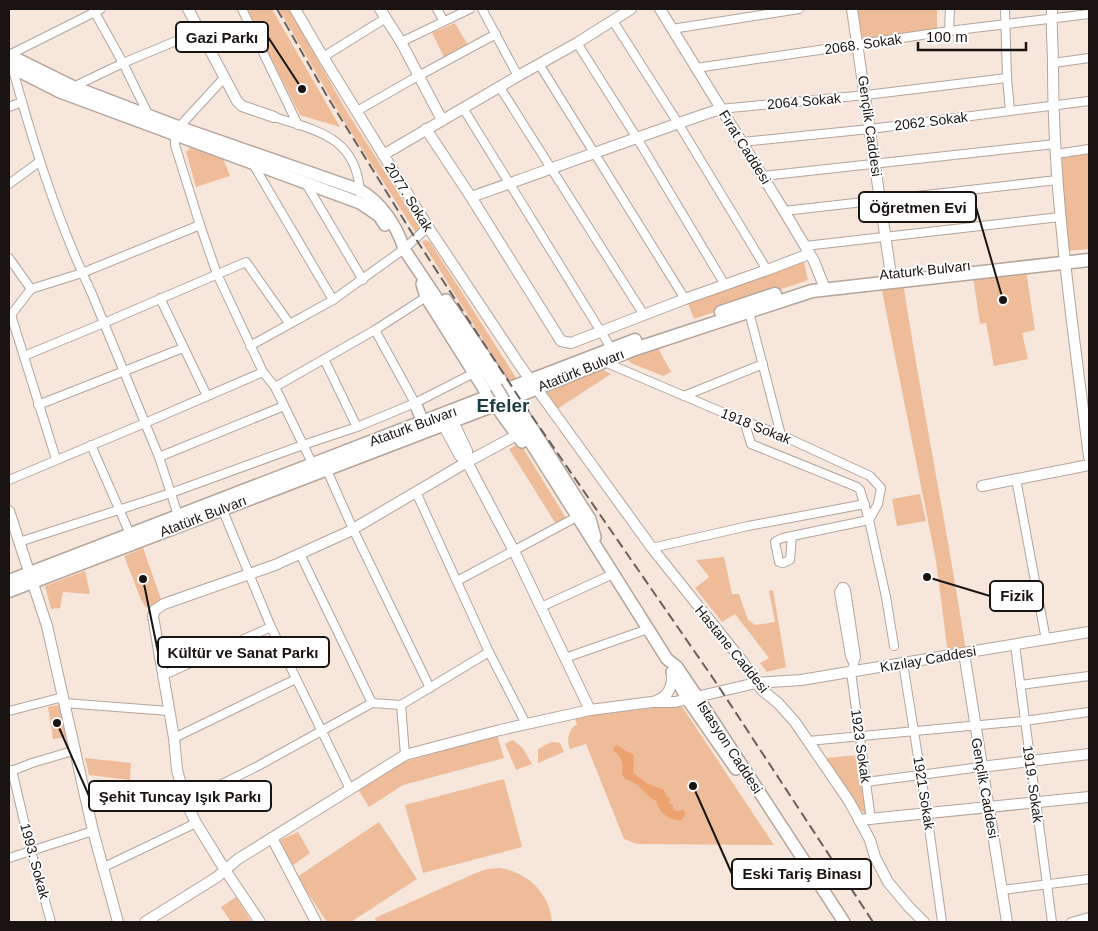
<svg xmlns="http://www.w3.org/2000/svg" width="1098" height="931" viewBox="0 0 1098 931" font-family="Helvetica,sans-serif">
  <style>
    .green { fill: #efbc99 }
    .water { fill: #eba26f }
    .lines { fill: none; stroke-linecap: round; stroke-linejoin: round }
    .minor-casing { stroke: #b4a59b; stroke-width: 10 }
    .tertiary-casing { stroke: #b4a59b; stroke-width: 12 }
    .secondary-casing { stroke: #b4a59b; stroke-width: 14 }
    .primary-casing { stroke: #b4a59b; stroke-width: 15 }
    .minor { stroke: #fff; stroke-width: 8 }
    .tertiary { stroke: #fff; stroke-width: 10 }
    .secondary { stroke: #fff; stroke-width: 11 }
    .primary { stroke: #fff; stroke-width: 12 }
    .rail { stroke: #6a615b; stroke-width: 2; stroke-dasharray: 10 5; stroke-linecap: butt }
    .secondary-bridge-casing { stroke: #b4a59b; stroke-width: 14; stroke-linecap: butt }
    .secondary-bridge { stroke: #fff; stroke-width: 11 }
    .labels { text-anchor: middle; stroke-width: 4; stroke-linejoin: round; paint-order: stroke }
    .street-label { font-size: 14px; fill: #191411; stroke: #fff }
    .district-label { font-size: 19px; font-weight: bold; fill: #1b3d41; stroke: #fff }
    .leader { fill: none; stroke: #191411; stroke-width: 2 }
    .callout-dot { fill: #191411; stroke: #fff; stroke-width: 2 }
    .callout { fill: #fff; stroke: #191411; stroke-width: 2 }
    .callout-label { font-size: 15px; text-anchor: middle; font-weight: bold; fill: #191411 }
  </style>
  <rect width="100%" height="100%" fill="#f6e6dc"/>
  <g class="green">
    <polygon points="246,9 272,9 340,127 300,115"/>
    <polygon points="279,9 289,9 347,112 419,225 420,235 418,236 347,126"/>
    <polygon points="855,9 937,9 937,30 859,42"/>
    <polygon points="455,23 468,45 445,59 432,33"/>
    <polygon points="192,146 222,156 230,176 196,187 186,152"/>
    <polygon points="1089,153 1089,249 1067,251 1059,157"/>
    <polygon points="425,240 430,242 518,381 511,384 422,242"/>
    <polygon points="803,258 808,280 694,319 687,301"/>
    <polygon points="1026,270 1035,330 1022,333 1028,359 994,366 986,323 980,324 973,276"/>
    <path d="M 903,283 C 922,406 947,528 966,651 L 948,654 L 936,561 L 881,286 Z"/>
    <polygon points="658,348 671,372 663,376 631,363 627,359 629,355"/>
    <polygon points="597,367 611,374 557,409 547,393"/>
    <polygon points="520,443 566,518 556,524 509,449"/>
    <polygon points="920,494 926,521 897,526 892,499"/>
    <polygon points="143,548 162,602 146,607 142,602 124,556"/>
    <polygon points="724,557 732,594 739,594 748,620 755,625 775,622 769,591 773,590 786,667 767,672 760,663 769,658 735,614 722,622 695,588 709,577 696,560"/>
    <polygon points="85,571 90,594 63,592 60,608 51,609 45,586"/>
    <polygon points="59,705 62,709 68,737 53,739 48,707"/>
    <path d="M 681,705 L 774,845 L 637,844 L 624,839 L 586,744 L 570,749 C 566,741 569,729 577,724 L 574,717 Z"/>
    <polygon points="497,735 504,758 403,785 369,807 358,789 404,762"/>
    <polygon points="512,740 522,747 532,764 516,770 505,744"/>
    <polygon points="551,742 560,743 564,752 538,763 538,749"/>
    <polygon points="860,755 868,815 860,810 825,758"/>
    <polygon points="85,758 131,763 130,780 89,775"/>
    <polygon points="504,779 522,847 423,873 405,805"/>
    <polygon points="379,822 417,879 351,922 327,922 297,877"/>
    <polygon points="298,832 310,853 292,866 280,840"/>
    <path d="M 500,868 C 528,872 550,894 552,922 L 374,922 L 376,921 L 375,918 L 478,872 L 488,869 Z"/>
    <polygon points="236,897 251,921 250,922 231,922 221,907"/>
  </g>
  <path class="water" d="M 616,745 L 634,755 L 633,773 L 648,784 L 664,790 L 666,796 L 670,798 L 669,803 L 673,805 L 673,809 L 676,811 L 683,810 L 686,813 L 682,820 C 669,821 660,814 656,801 C 647,797 643,789 636,784 C 630,780 627,781 622,775 C 624,763 622,758 613,750 Z"/>
  <g class="lines">
    <g class="minor-casing">
      <g id="minor">
        <polyline points="93,9 123,63 149,116"/>
        <path d="M 101,9 L 9,55 C 31,137 56,218 92,294 L 159,457 L 178,515"/>
        <polyline points="242,9 298,125"/>
        <polyline points="437,9 443,20"/>
        <polyline points="482,9 518,76"/>
        <polyline points="1005,9 1007,78 1010,111"/>
        <polyline points="613,21 678,123 767,270"/>
        <polyline points="672,29 799,9"/>
        <polyline points="949,31 950,9"/>
        <polyline points="401,42 470,9"/>
        <polyline points="577,43 637,138 725,285"/>
        <polyline points="323,57 386,18"/>
        <polyline points="1053,63 1089,58"/>
        <polyline points="539,64 685,299"/>
        <polyline points="696,68 949,31 1089,14"/>
        <polyline points="224,78 179,127 175,134 175,145 200,225 217,274 263,372 275,387 314,467"/>
        <polyline points="499,86 644,315"/>
        <polyline points="71,88 123,63 200,31"/>
        <polyline points="9,107 22,102"/>
        <polyline points="463,108 611,348"/>
        <polyline points="720,109 866,95 1007,78"/>
        <polyline points="357,111 411,80 496,34"/>
        <path d="M 274,117 C 319,131 357,138 360,193"/>
        <polyline points="742,142 870,129 1089,101"/>
        <polyline points="1056,154 1089,149"/>
        <polyline points="253,164 333,300"/>
        <polyline points="763,176 1055,144"/>
        <polyline points="305,182 363,280"/>
        <polyline points="9,184 39,162"/>
        <polyline points="784,211 1057,180"/>
        <polyline points="805,246 1060,217"/>
        <polyline points="9,258 31,289"/>
        <polyline points="160,298 207,396"/>
        <polyline points="748,308 781,435"/>
        <polyline points="11,315 31,289 82,273 200,225"/>
        <polyline points="11,315 56,459"/>
        <polyline points="375,330 415,403"/>
        <polyline points="250,346 333,300 404,249 428,227"/>
        <polyline points="24,356 104,323 246,262 289,323"/>
        <polyline points="324,359 357,427"/>
        <polyline points="602,361 736,418 781,435 870,476 881,488 878,504 869,520"/>
        <polyline points="275,387 375,330 426,297"/>
        <polyline points="684,396 763,364"/>
        <polyline points="38,405 183,348"/>
        <polyline points="744,421 751,444 857,487 860,490 869,520 886,597 894,646"/>
        <polyline points="91,445 130,534"/>
        <polyline points="159,457 284,406"/>
        <polyline points="325,466 353,529 430,688"/>
        <polyline points="1016,479 1046,640"/>
        <polyline points="9,480 145,423 263,372"/>
        <polyline points="416,492 489,652 526,724"/>
        <polyline points="221,506 271,627 350,789"/>
        <path d="M 792,536 L 790,560 L 783,563 L 779,562 L 775,542 C 779,538 786,537 792,536 L 869,520"/>
        <polyline points="19,542 171,493 303,445 357,427 415,403 474,373"/>
        <polyline points="652,548 748,526 865,504"/>
        <polyline points="300,554 372,703 401,705"/>
        <polyline points="457,581 571,520"/>
        <polyline points="541,607 613,574"/>
        <polyline points="1015,645 1052,922"/>
        <polyline points="565,658 648,629"/>
        <polyline points="903,663 927,813 942,922"/>
        <polyline points="854,665 850,656 839,592 842,587 844,587 846,590 856,657 851,672 871,820"/>
        <polyline points="164,675 271,627"/>
        <polyline points="1020,685 1089,676"/>
        <polyline points="64,703 169,711"/>
        <polyline points="9,711 63,697"/>
        <polyline points="174,738 296,679"/>
        <polyline points="808,741 1024,721 1089,712"/>
        <polyline points="405,755 401,705 489,652"/>
        <polyline points="12,770 31,851 51,922"/>
        <polyline points="9,772 32,763 76,750"/>
        <polyline points="866,782 981,767"/>
        <polyline points="186,802 258,766 372,703"/>
        <polyline points="9,858 93,831"/>
        <polyline points="102,868 196,823"/>
        <polyline points="1002,890 1089,879"/>
        <polyline points="1071,922 1089,917"/>
      </g>
    </g>
    <g class="tertiary-casing">
      <g id="tertiary">
        <polyline points="188,9 237,101 242,106 274,117"/>
        <polyline points="295,9 323,57 428,227 521,367 652,548 743,662 762,690 778,703 795,722 849,801 870,840 875,857 888,882 908,906 924,922"/>
        <polyline points="380,9 401,42 442,120"/>
        <polyline points="660,9 784,211 814,261 825,289"/>
        <polyline points="852,9 892,282"/>
        <path d="M 1052,9 C 1051,28 1053,47 1053,66 C 1053,197 1073,327 1089,457"/>
        <polyline points="426,129 471,197 561,341 571,343 685,299 767,270 809,254"/>
        <polyline points="383,155 518,76 577,43 631,9"/>
        <path d="M 471,197 C 554,168 637,137 720,109"/>
        <polyline points="450,415 467,451 467,462"/>
        <polyline points="440,419 460,456 467,462 514,551 590,710"/>
        <polyline points="982,486 1089,465"/>
        <polyline points="9,511 47,626 93,831 118,922"/>
        <polyline points="964,653 1007,922"/>
        <path d="M 655,701 C 668,698 673,686 672,673"/>
        <polyline points="981,767 1089,754"/>
        <polyline points="859,820 1089,797"/>
        <polyline points="272,838 316,922"/>
        <polyline points="145,922 217,877 238,859 405,755 500,730 590,710 652,702 675,702 756,683 801,680 1089,632"/>
        <polyline points="260,922 225,870 196,823 186,802 177,770 174,738 153,616 155,610 164,604 275,565 348,532 467,462 517,435"/>
      </g>
    </g>
    <g class="secondary-casing">
      <g id="secondary">
        <path d="M 9,55 L 74,87 L 179,127 L 360,190 C 381,202 397,226 404,249 L 496,387"/>
        <polyline points="9,66 60,92 360,203 379,216 385,225"/>
        <polyline points="422,284 426,297 489,397"/>
        <polyline points="446,300 508,390"/>
        <polyline points="513,398 590,519 595,537"/>
        <polyline points="415,403 423,422"/>
        <polyline points="495,405 522,442"/>
        <polyline points="507,405 667,659 677,667 698,698 844,922"/>
        <polyline points="672,672 688,700 736,769"/>
      </g>
    </g>
    <g class="primary-casing">
      <g id="primary">
        <polyline points="721,312 775,294"/>
        <polyline points="9,581 635,340"/>
        <polyline points="9,591 513,398 635,349 812,291 1089,260"/>
      </g>
    </g>
    <use href="#minor" class="minor"/>
    <use href="#tertiary" class="tertiary"/>
    <use href="#secondary" class="secondary"/>
    <use href="#primary" class="primary"/>
    <polyline class="rail" points="277,9 327,96 412,233 518,396 717,684 873,922"/>
    <g class="secondary-bridge-casing">
      <polyline id="secondary-bridge" points="496,387 507,405"/>
    </g>
    <use href="#secondary-bridge" class="secondary-bridge"/>
  </g>
  <g class="labels">
    <g class="street-label">
      <text transform="translate(863 44) rotate(-8)" y="5">2068. Sokak</text>
      <text transform="translate(804 101) rotate(-5)" y="5">2064 Sokak</text>
      <text transform="translate(931 121) rotate(-7)" y="5">2062 Sokak</text>
      <text transform="translate(870 126) rotate(82)" y="5">Gençlik Caddesi</text>
      <text transform="translate(745 147) rotate(58)" y="5">Fırat Caddesi</text>
      <text transform="translate(409 197) rotate(58)" y="5">2077. Sokak</text>
      <text transform="translate(925 270) rotate(-6)" y="5">Ataturk Bulvarı</text>
      <text transform="translate(581 370) rotate(-22)" y="5">Atatürk Bulvarı</text>
      <text transform="translate(413 426) rotate(-20)" y="5">Ataturk Bulvarı</text>
      <text transform="translate(756 426) rotate(22)" y="5">1918 Sokak</text>
      <text transform="translate(203 516) rotate(-21)" y="5">Atatürk Bulvarı</text>
      <text transform="translate(732 649) rotate(51)" y="5">Hastane Caddesi</text>
      <text transform="translate(928 659) rotate(-10)" y="5">Kızılay Caddesi</text>
      <text transform="translate(861 746) rotate(82)" y="5">1923 Sokak</text>
      <text transform="translate(730 747) rotate(57)" y="5">Istasyon Caddesi</text>
      <text transform="translate(1033 784) rotate(82)" y="5">1919. Sokak</text>
      <text transform="translate(985 788) rotate(80)" y="5">Gençlik Caddesi</text>
      <text transform="translate(924 793) rotate(81)" y="5">1921 Sokak</text>
      <text transform="translate(35 861) rotate(75)" y="5">1993. Sokak</text>
    </g>
    <g class="district-label">
      <text x="503" y="412">Efeler</text>
    </g>
  </g>
  <path class="leader" d="M302 89L268 37M1003 300L976 207M927 577L990 596M143 579L158 652M57 723L89 796M693 786L732 874"/>
  <g class="callout-dot">
    <circle cx="302" cy="89" r="5"/>
    <circle cx="1003" cy="300" r="5"/>
    <circle cx="927" cy="577" r="5"/>
    <circle cx="143" cy="579" r="5"/>
    <circle cx="57" cy="723" r="5"/>
    <circle cx="693" cy="786" r="5"/>
  </g>
  <g class="callout">
    <rect x="176" y="22" width="92" height="30" rx="5"/>
    <rect x="859" y="192" width="117" height="30" rx="5"/>
    <rect x="990" y="581" width="53" height="30" rx="5"/>
    <rect x="158" y="637" width="171" height="30" rx="5"/>
    <rect x="89" y="781" width="182" height="30" rx="5"/>
    <rect x="732" y="859" width="139" height="30" rx="5"/>
  </g>
  <g class="callout-label">
    <text x="222" y="43">Gazi Parkı</text>
    <text x="918" y="213">Öğretmen Evi</text>
    <text x="1017" y="601">Fizik</text>
    <text x="243" y="658">Kültür ve Sanat Parkı</text>
    <text x="180" y="802">Şehit Tuncay Işık Parkı</text>
    <text x="802" y="879">Eski Tariş Binası</text>
  </g>
  <rect width="1098" height="931" fill="none" stroke="#191411" stroke-width="20"/>
  <path d="M918 42v8h108v-8" fill="none" stroke="#191411" stroke-width="2.5"/>
  <text x="926" y="42" font-size="15" fill="#191411" stroke="#ffffff" stroke-width="4" paint-order="stroke">100 m</text>
</svg>
